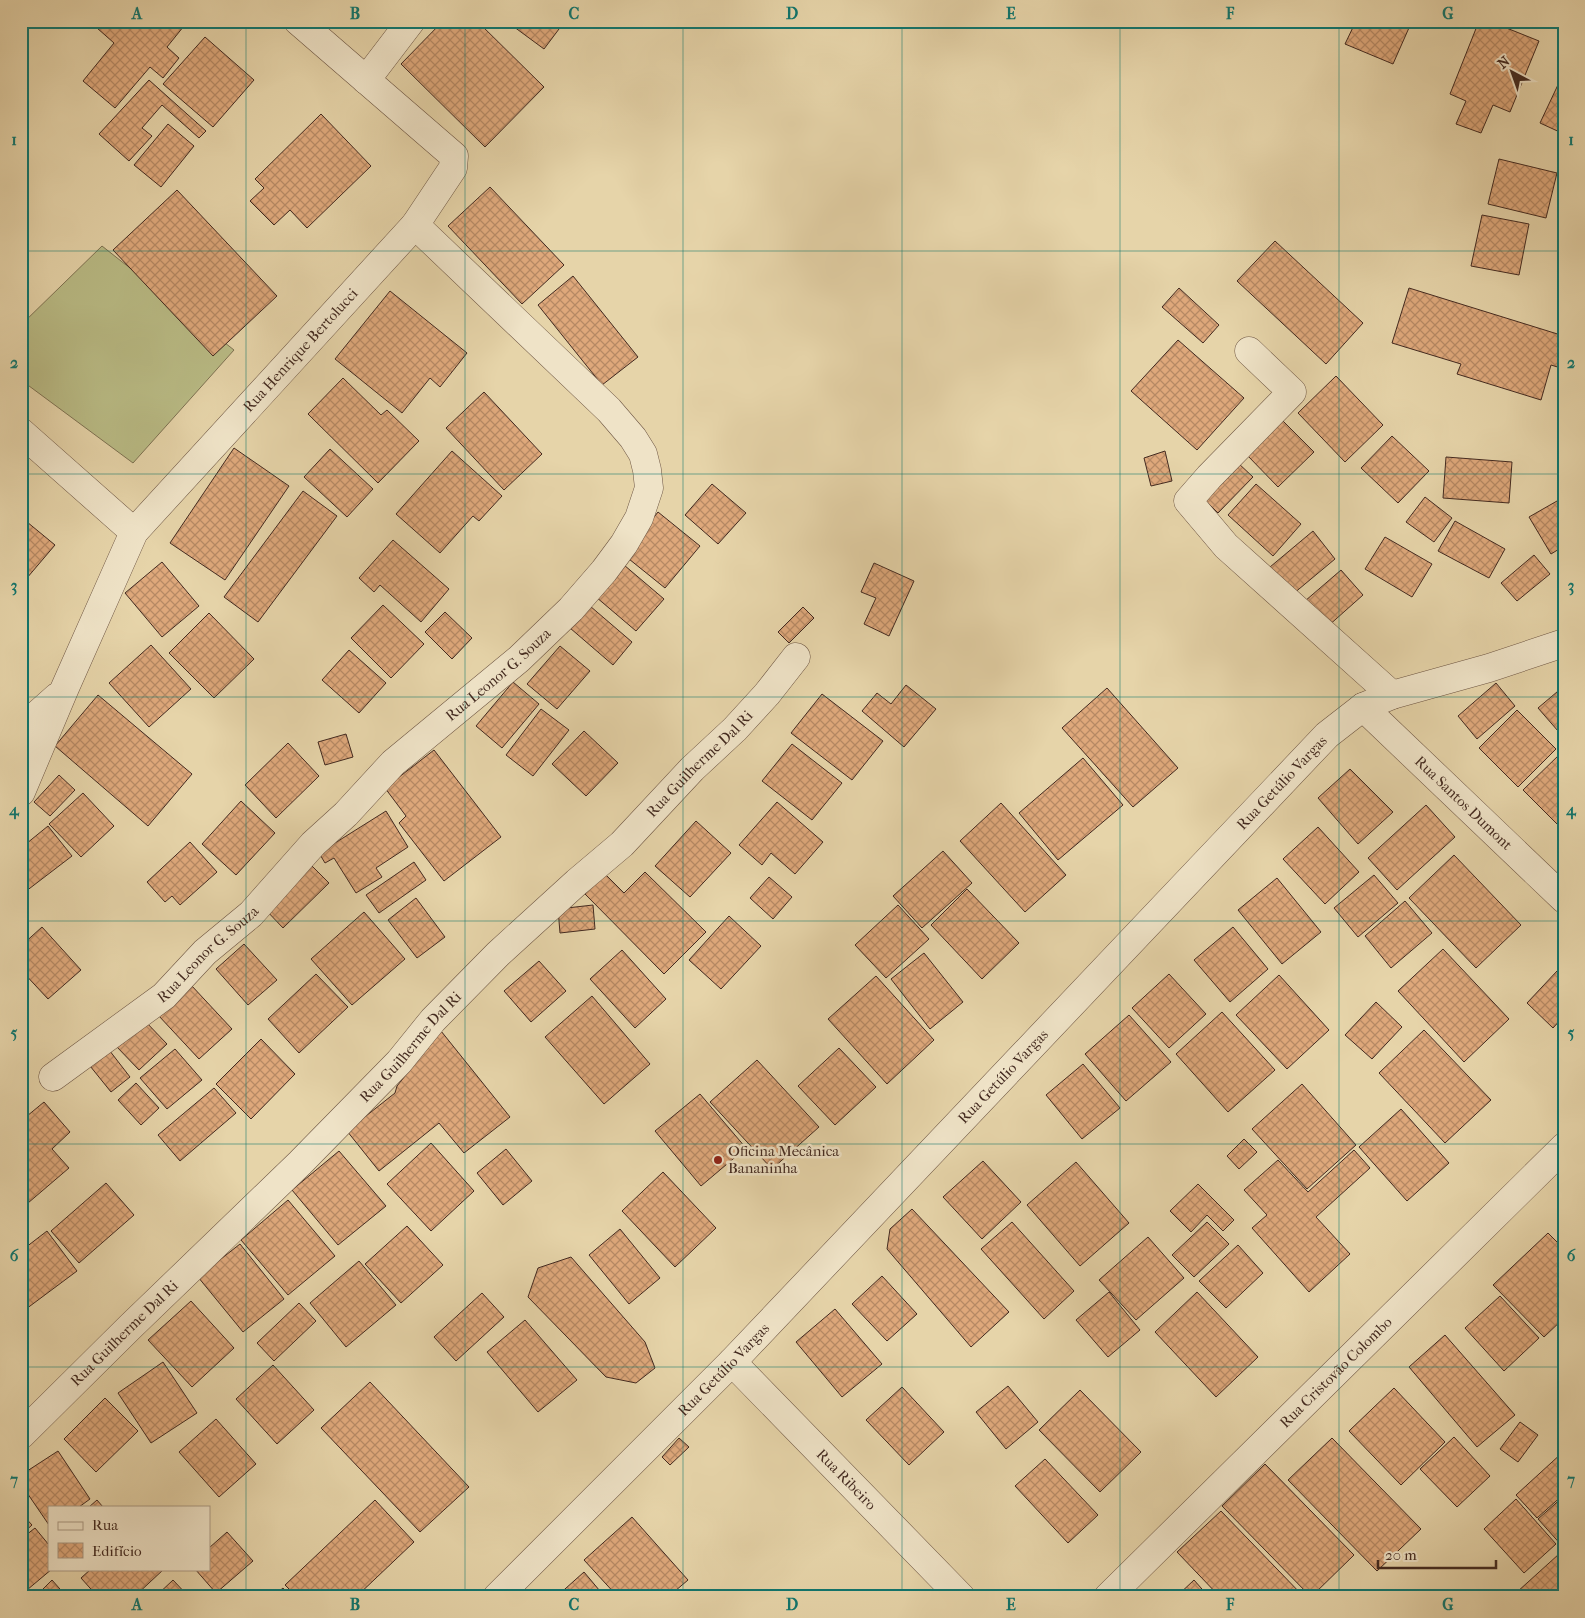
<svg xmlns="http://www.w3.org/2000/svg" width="1585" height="1618" viewBox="0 0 1585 1618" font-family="'IM FELL French Canon',serif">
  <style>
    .grass { fill: #b9bb85; stroke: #7e7252 }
    .building { fill: url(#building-cross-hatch); stroke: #432a20 }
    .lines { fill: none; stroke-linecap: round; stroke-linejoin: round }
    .minor-casing { stroke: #6c5442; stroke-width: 29 }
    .minor { stroke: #efe3c7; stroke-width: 28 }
    .grid { fill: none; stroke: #0f766e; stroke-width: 1; stroke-opacity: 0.55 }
    .poi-dot { fill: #8f2418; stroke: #efe3c7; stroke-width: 2 }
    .labels { text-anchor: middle; stroke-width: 5; stroke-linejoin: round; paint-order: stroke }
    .street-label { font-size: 15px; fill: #432a20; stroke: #efe3c7 }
    .poi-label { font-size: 15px; fill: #432a20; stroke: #efe3c7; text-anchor: start }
    .neatline { fill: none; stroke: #0f766e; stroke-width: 2 }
    .grid-label { font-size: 16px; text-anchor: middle; font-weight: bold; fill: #0f766e }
  </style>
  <defs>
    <pattern id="building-cross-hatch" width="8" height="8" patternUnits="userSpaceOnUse" patternTransform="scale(1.25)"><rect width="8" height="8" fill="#dea87b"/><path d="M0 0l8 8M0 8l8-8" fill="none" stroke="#b68964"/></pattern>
  </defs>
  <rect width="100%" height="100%" fill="#e6d4a9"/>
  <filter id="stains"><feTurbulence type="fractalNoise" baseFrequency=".004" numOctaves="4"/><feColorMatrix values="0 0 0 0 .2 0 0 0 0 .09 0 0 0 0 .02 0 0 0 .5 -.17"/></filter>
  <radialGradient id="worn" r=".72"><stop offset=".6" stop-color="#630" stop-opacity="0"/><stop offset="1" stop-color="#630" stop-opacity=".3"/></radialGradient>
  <polygon class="grass" points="102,246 234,350 133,463 21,380 21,325"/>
  <g class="building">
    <polygon points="89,21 188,21 167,47 179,58 163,78 150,67 115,108 83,81 114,43"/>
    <polygon points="443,21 477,21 544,87 485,147 401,64"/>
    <polygon points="506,21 565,21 544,49"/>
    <polygon points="1356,21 1412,21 1393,64 1345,44"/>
    <polygon points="1479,21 1489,21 1539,41 1510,112 1493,105 1481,133 1456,124 1466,101 1450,94"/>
    <polygon points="205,37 254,80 213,127 163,84"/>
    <polygon points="1564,72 1564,134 1540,123"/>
    <polygon points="149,80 206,131 199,138 162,105 142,128 152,136 129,161 99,134"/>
    <polygon points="321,114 371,166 307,228 290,210 274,225 250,201 264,188 255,179"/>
    <polygon points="168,124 194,146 161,187 134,165"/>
    <polygon points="1499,159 1557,173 1546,218 1488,204"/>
    <polygon points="490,187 564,265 522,304 448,226"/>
    <polygon points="177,190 277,296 213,356 113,250"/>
    <polygon points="1482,215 1529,224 1519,275 1471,266"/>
    <polygon points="1275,241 1363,323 1326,364 1237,281"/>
    <polygon points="573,276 638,357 602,385 538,305"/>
    <polygon points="1179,288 1219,325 1203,343 1162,307"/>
    <polygon points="1409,288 1564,336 1564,369 1551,365 1541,400 1457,374 1461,364 1392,343"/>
    <polygon points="390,291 467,353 440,387 430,378 402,413 335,359"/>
    <polygon points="1178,340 1244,398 1197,450 1131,391"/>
    <polygon points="1336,376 1383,425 1345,462 1298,413"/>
    <polygon points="343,378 381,415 387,410 419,441 378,483 308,414"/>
    <polygon points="484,392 542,454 504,490 446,428"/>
    <polygon points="1283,421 1314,452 1278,487 1247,455"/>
    <polygon points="1392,436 1429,471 1398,503 1361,468"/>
    <polygon points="234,448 289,486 225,580 170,543"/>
    <polygon points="330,449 373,489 347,517 304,477"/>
    <polygon points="452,451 502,496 479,521 473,516 440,553 396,514"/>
    <polygon points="1165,451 1172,481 1151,486 1144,458"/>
    <polygon points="1446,457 1512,462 1509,503 1443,498"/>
    <polygon points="1237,462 1253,477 1218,513 1202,497"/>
    <polygon points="712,484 746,513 718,544 685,515"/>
    <polygon points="1256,484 1301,524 1273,556 1228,515"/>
    <polygon points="303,491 337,516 258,622 224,597"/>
    <polygon points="1425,497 1452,518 1434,542 1406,522"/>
    <polygon points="1564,497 1564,546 1551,554 1529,517"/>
    <polygon points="658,512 700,546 665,588 624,555"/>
    <polygon points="21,517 55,545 21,585"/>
    <polygon points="1455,521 1505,549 1489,578 1438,551"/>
    <polygon points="1313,531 1335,559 1293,594 1270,567"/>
    <polygon points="1385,537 1432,564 1412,597 1365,569"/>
    <polygon points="393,540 449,589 421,622 380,585 374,592 359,578"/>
    <polygon points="1534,555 1550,574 1517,601 1501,583"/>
    <polygon points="162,562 199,606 162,637 125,593"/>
    <polygon points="874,563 914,581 889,636 864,624 876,598 861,592"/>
    <polygon points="624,565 664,599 636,631 596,597"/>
    <polygon points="1341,570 1363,595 1327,627 1305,601"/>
    <polygon points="383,605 424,644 391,678 351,638"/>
    <polygon points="590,606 632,642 613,665 570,628"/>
    <polygon points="803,607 814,618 789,643 778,632"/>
    <polygon points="445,612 472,638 452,659 425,632"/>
    <polygon points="209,613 254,659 214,698 169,653"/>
    <polygon points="151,645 191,689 149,727 109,683"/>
    <polygon points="560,646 590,671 557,709 527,684"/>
    <polygon points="349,650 386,683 359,713 322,680"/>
    <polygon points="513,682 539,704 502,748 476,726"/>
    <polygon points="1496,683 1515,706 1477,739 1458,716"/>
    <polygon points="906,685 936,709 904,747 862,711 877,693 891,704"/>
    <polygon points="1564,686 1564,726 1558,731 1538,708"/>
    <polygon points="1107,688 1178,768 1133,807 1062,728"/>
    <polygon points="822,694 883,741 852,780 791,733"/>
    <polygon points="98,695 192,774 148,826 55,746"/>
    <polygon points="541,709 569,730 533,776 506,755"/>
    <polygon points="1517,710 1556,749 1518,787 1479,748"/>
    <polygon points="584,731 618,763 586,796 552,764"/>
    <polygon points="346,734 353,757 325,765 318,742"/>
    <polygon points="288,743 319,776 276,818 245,785"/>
    <polygon points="792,744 842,783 812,820 762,781"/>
    <polygon points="434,750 501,837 444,881 399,823 406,816 385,788"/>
    <polygon points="1561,753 1564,755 1563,830 1523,790"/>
    <polygon points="1083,758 1123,805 1058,860 1019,813"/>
    <polygon points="1350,769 1393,812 1358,844 1318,798"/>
    <polygon points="59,775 75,790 50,816 34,802"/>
    <polygon points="83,793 114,826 81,857 49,824"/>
    <polygon points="241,801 275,833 236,875 202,844"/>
    <polygon points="777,802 823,842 795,874 771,853 762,865 739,845"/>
    <polygon points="1001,803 1066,875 1025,912 960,841"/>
    <polygon points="1426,805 1455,837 1397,890 1368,858"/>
    <polygon points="386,811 408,847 376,868 382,877 356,893 334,858 325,863 319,853"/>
    <polygon points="696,821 731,853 690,897 655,866"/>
    <polygon points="48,826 72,856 21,895 21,848"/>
    <polygon points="1318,827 1359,872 1325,904 1283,859"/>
    <polygon points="190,842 217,872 180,905 172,896 165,902 147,882"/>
    <polygon points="943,851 972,883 922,928 893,896"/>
    <polygon points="1454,855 1521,925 1476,968 1409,898"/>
    <polygon points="414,862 426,880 379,913 366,895"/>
    <polygon points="310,864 329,883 283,928 264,908"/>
    <polygon points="645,872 706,932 664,974 585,894 605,874 624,893"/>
    <polygon points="1374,875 1398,903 1358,937 1334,908"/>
    <polygon points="769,877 792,897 773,919 750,898"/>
    <polygon points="1277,878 1321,932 1282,964 1238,910"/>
    <polygon points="967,889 1019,943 982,979 931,925"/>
    <polygon points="416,898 445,937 417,958 388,920"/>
    <polygon points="1405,901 1432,933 1391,968 1365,936"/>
    <polygon points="593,905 595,929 560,933 558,909"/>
    <polygon points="898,905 929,939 886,978 855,945"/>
    <polygon points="364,912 405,959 352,1005 311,959"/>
    <polygon points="729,916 761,946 721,989 689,960"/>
    <polygon points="42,927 81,970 48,999 21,970 21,946"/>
    <polygon points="1233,927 1268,969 1230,1002 1194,960"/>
    <polygon points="244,944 277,980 248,1005 216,969"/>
    <polygon points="1443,949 1509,1019 1464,1062 1398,991"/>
    <polygon points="622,950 666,999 635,1028 590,979"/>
    <polygon points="924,953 963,1002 930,1029 891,979"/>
    <polygon points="539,961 566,991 531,1022 504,991"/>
    <polygon points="1557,971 1564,978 1564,1016 1553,1028 1527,1003"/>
    <polygon points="316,974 348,1007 299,1053 268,1019"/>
    <polygon points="1169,974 1206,1014 1169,1048 1132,1008"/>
    <polygon points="1279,975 1329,1030 1287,1069 1236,1015"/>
    <polygon points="876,976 934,1040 887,1084 828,1019"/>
    <polygon points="191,985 232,1029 199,1059 158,1015"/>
    <polygon points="592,996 650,1064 604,1104 545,1037"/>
    <polygon points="1376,1002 1402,1027 1372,1059 1345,1035"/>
    <polygon points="1222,1012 1275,1070 1228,1112 1176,1054"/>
    <polygon points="1129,1015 1171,1062 1126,1101 1085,1054"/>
    <polygon points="144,1020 167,1044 139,1070 116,1046"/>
    <polygon points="1424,1030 1491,1100 1445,1143 1379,1073"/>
    <polygon points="441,1031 510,1117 464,1153 439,1123 379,1171 347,1131 395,1093 397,1086"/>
    <polygon points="261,1039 295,1074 251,1119 216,1084"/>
    <polygon points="106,1046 130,1077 111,1092 86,1061"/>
    <polygon points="839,1048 876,1087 835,1125 798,1086"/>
    <polygon points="175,1049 202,1080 167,1109 140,1078"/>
    <polygon points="757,1060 819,1127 772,1169 710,1102"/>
    <polygon points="1083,1064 1120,1108 1082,1139 1046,1095"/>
    <polygon points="136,1083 159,1108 141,1125 118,1100"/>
    <polygon points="1302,1084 1356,1145 1307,1189 1252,1129"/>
    <polygon points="214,1088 236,1113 180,1161 158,1135"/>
    <polygon points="700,1094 746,1148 701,1186 655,1131"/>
    <polygon points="44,1102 70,1132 52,1149 69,1168 28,1203 21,1195 21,1121"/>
    <polygon points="1401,1109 1449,1163 1407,1201 1359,1147"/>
    <polygon points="1244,1139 1257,1152 1239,1169 1227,1156"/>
    <polygon points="431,1143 474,1191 431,1231 387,1184"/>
    <polygon points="506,1149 532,1181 503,1205 477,1173"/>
    <polygon points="1354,1150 1370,1168 1316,1217 1350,1254 1309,1292 1252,1228 1267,1215 1244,1190 1278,1160 1308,1192"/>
    <polygon points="339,1151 386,1206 338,1245 292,1190"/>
    <polygon points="983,1161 1021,1202 982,1239 943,1197"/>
    <polygon points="1076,1162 1129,1223 1080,1266 1027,1205"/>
    <polygon points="663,1172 716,1228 675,1267 622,1211"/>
    <polygon points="106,1183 134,1215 79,1263 51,1231"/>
    <polygon points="1198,1184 1234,1220 1223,1231 1207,1215 1191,1232 1170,1211"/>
    <polygon points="288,1200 335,1256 288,1295 241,1240"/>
    <polygon points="912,1209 1009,1312 971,1347 887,1249 890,1229"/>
    <polygon points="1012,1222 1074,1291 1044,1319 981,1249"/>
    <polygon points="1207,1222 1229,1244 1194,1277 1172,1255"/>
    <polygon points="407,1226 443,1265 401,1303 365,1264"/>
    <polygon points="620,1229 660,1278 629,1304 589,1255"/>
    <polygon points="47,1231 77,1271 22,1312 21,1251"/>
    <polygon points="1548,1233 1564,1249 1564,1318 1544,1337 1493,1285"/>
    <polygon points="1148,1237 1184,1278 1136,1320 1099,1280"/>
    <polygon points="240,1244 284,1299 243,1332 198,1277"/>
    <polygon points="1238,1245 1263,1273 1226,1308 1199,1281"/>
    <polygon points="571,1257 645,1342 655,1368 636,1383 606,1377 528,1297 538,1268"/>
    <polygon points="359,1261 396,1305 346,1347 310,1303"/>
    <polygon points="882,1276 917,1314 887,1341 852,1304"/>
    <polygon points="1109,1292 1140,1330 1108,1357 1076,1320"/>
    <polygon points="1197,1292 1258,1357 1216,1397 1155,1332"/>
    <polygon points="482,1293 504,1317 456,1361 434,1337"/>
    <polygon points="1500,1296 1539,1338 1504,1371 1465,1328"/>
    <polygon points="191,1301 234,1348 192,1387 148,1340"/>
    <polygon points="299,1303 316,1321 274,1361 257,1343"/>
    <polygon points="835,1309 882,1364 842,1397 796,1342"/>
    <polygon points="525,1320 577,1380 538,1412 487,1352"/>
    <polygon points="1445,1335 1515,1415 1477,1447 1409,1367"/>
    <polygon points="163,1362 197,1413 151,1443 118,1393"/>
    <polygon points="273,1365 314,1410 277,1444 236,1399"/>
    <polygon points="370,1382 469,1487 420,1532 321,1428"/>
    <polygon points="1008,1386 1038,1422 1006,1449 976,1412"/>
    <polygon points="902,1387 944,1432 909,1465 866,1420"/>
    <polygon points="1394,1388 1445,1442 1401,1485 1349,1431"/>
    <polygon points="1080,1390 1141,1452 1100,1492 1039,1430"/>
    <polygon points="105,1398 138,1431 96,1472 64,1439"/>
    <polygon points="216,1419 256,1464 219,1497 179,1452"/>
    <polygon points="1520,1422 1538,1435 1518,1462 1500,1449"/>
    <polygon points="1454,1437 1490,1476 1457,1507 1420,1469"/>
    <polygon points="679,1438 689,1447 670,1465 662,1457"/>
    <polygon points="1332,1438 1421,1529 1377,1571 1288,1480"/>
    <polygon points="58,1451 90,1499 79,1507 49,1507 49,1525 21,1484 21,1475"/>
    <polygon points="1563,1452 1564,1494 1537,1518 1516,1495"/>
    <polygon points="1045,1459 1098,1515 1068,1543 1015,1486"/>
    <polygon points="1265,1464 1354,1555 1311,1597 1222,1506"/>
    <polygon points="1564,1496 1564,1548 1538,1519"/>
    <polygon points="1516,1499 1556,1544 1524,1573 1484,1529"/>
    <polygon points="97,1500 103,1507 89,1507"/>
    <polygon points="375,1500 414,1542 356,1597 297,1597 285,1585"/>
    <polygon points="1221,1511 1304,1597 1220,1597 1177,1552"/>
    <polygon points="21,1513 32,1525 21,1535"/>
    <polygon points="632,1517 688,1580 668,1597 618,1597 584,1560"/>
    <polygon points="35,1528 49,1545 49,1569 52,1569 21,1595 21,1539"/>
    <polygon points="227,1532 253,1561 216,1593 195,1569 209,1569 209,1548"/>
    <polygon points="1559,1554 1564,1560 1564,1597 1521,1597 1517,1592"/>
    <polygon points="91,1569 164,1569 134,1597 98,1597 81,1578"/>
    <polygon points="584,1572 605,1597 556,1597"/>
    <polygon points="52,1580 67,1597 35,1597"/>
    <polygon points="173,1580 189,1597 155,1597"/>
    <polygon points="1194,1580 1209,1597 1176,1597"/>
    <polygon points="283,1588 290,1597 272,1597"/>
  </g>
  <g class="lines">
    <g class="minor-casing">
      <g id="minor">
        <polyline points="366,80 411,21"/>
        <polyline points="1249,351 1292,392 1209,477 1188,501 1226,546 1392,695"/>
        <polyline points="21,432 134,532"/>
        <path id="s1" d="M 1363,707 L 1564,899"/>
        <polyline points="21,729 57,697"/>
        <path id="s2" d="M 21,792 L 64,690 L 134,532 L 415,225 L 453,168 L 454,156 L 298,21"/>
        <path id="s3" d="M 53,1077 L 164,996 L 205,952 L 251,914 L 313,844 L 346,814 L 393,763 L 519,659 L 571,609 L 604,571 L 624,544 L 639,518 L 649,488 L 647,470 L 643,454 L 633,438 L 609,410 L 415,225"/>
        <path id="s4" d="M 732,1362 L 961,1597"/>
        <path id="s5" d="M 21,1435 L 130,1327 L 300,1163 L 399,1062 L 433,1020 L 498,954 L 577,882 L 622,844 L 692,769 L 735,729 L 767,694 L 796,657"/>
        <path id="s6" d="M 497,1597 L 732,1362 L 1327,735 L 1363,707 L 1392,695 L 1489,668 L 1564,643"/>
        <path id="s7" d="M 1108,1597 L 1564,1147"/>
      </g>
    </g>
    <use href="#minor" class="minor"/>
  </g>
  <path class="grid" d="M 246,21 L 246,1597M 465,21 L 465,1597M 683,21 L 683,1597M 902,21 L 902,1597M 1120,21 L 1120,1597M 1339,21 L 1339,1597M 21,251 L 1564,251M 21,474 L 1564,474M 21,697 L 1564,697M 21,921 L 1564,921M 21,1144 L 1564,1144M 21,1367 L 1564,1367"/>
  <circle class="poi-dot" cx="718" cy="1160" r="5"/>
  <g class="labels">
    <g class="street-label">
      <text dy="5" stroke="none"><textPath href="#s2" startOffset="530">Rua Henrique Bertolucci</textPath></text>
      <text dy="5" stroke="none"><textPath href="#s3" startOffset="602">Rua Leonor G. Souza</textPath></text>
      <text dy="5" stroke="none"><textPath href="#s5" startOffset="955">Rua Guilherme Dal Ri</textPath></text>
      <text dy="5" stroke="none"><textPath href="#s6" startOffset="1131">Rua Getúlio Vargas</textPath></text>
      <text dy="5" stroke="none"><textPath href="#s1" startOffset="139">Rua Santos Dumont</textPath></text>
      <text dy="5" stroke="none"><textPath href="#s3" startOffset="198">Rua Leonor G. Souza</textPath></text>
      <text dy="5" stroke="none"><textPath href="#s5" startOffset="550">Rua Guilherme Dal Ri</textPath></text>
      <text dy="5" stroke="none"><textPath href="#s6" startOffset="726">Rua Getúlio Vargas</textPath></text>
      <text dy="5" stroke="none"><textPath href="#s5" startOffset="145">Rua Guilherme Dal Ri</textPath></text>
      <text dy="5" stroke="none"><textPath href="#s6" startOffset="321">Rua Getúlio Vargas</textPath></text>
      <text dy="5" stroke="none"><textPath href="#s7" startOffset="320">Rua Cristovão Colombo</textPath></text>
      <text dy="5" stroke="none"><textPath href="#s4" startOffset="164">Rua Ribeiro</textPath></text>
    </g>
    <g class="poi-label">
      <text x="728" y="1156">Oficina Mecânica<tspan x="728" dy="17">Bananinha</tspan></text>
    </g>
  </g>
  <rect width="1585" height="1618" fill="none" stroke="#e6d4a9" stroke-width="55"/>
  <rect x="48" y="1506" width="162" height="65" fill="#efe3c7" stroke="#aa9984"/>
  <rect x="58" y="1522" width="25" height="8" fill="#efe3c7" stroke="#aa9984"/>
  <text x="92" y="1530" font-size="15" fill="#432a20">Rua</text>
  <rect x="58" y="1543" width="25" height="15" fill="url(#building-cross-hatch)" stroke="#aa9984"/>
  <text x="92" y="1556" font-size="15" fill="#432a20">Edifício</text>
  <g transform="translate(1512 72) rotate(319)" stroke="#efe3c7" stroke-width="4" paint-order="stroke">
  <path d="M0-4L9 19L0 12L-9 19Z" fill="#432a20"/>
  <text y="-8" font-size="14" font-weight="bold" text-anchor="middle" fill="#432a20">N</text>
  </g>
  <path d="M1378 1560v8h118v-8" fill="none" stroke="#432a20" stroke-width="2.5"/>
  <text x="1385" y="1560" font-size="15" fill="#432a20" stroke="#efe3c7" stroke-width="4" paint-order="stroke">20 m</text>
  <rect x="28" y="28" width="1530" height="1562" class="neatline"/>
  <g class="grid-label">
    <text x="137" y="19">A</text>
    <text x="355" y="19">B</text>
    <text x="574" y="19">C</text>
    <text x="792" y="19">D</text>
    <text x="1011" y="19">E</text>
    <text x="1230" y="19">F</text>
    <text x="1448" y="19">G</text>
    <text x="14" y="145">1</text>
    <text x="1571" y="145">1</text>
    <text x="14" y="368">2</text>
    <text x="1571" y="368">2</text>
    <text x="14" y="591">3</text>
    <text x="1571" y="591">3</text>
    <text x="14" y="815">4</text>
    <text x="1571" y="815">4</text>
    <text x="14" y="1038">5</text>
    <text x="1571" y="1038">5</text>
    <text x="14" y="1261">6</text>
    <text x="1571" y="1261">6</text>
    <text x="14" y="1485">7</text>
    <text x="1571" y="1485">7</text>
    <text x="137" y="1610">A</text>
    <text x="355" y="1610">B</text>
    <text x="574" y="1610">C</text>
    <text x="792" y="1610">D</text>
    <text x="1011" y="1610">E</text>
    <text x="1230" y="1610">F</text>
    <text x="1448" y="1610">G</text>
  </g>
  <rect width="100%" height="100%" filter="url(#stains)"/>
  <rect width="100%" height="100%" fill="url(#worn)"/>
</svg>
